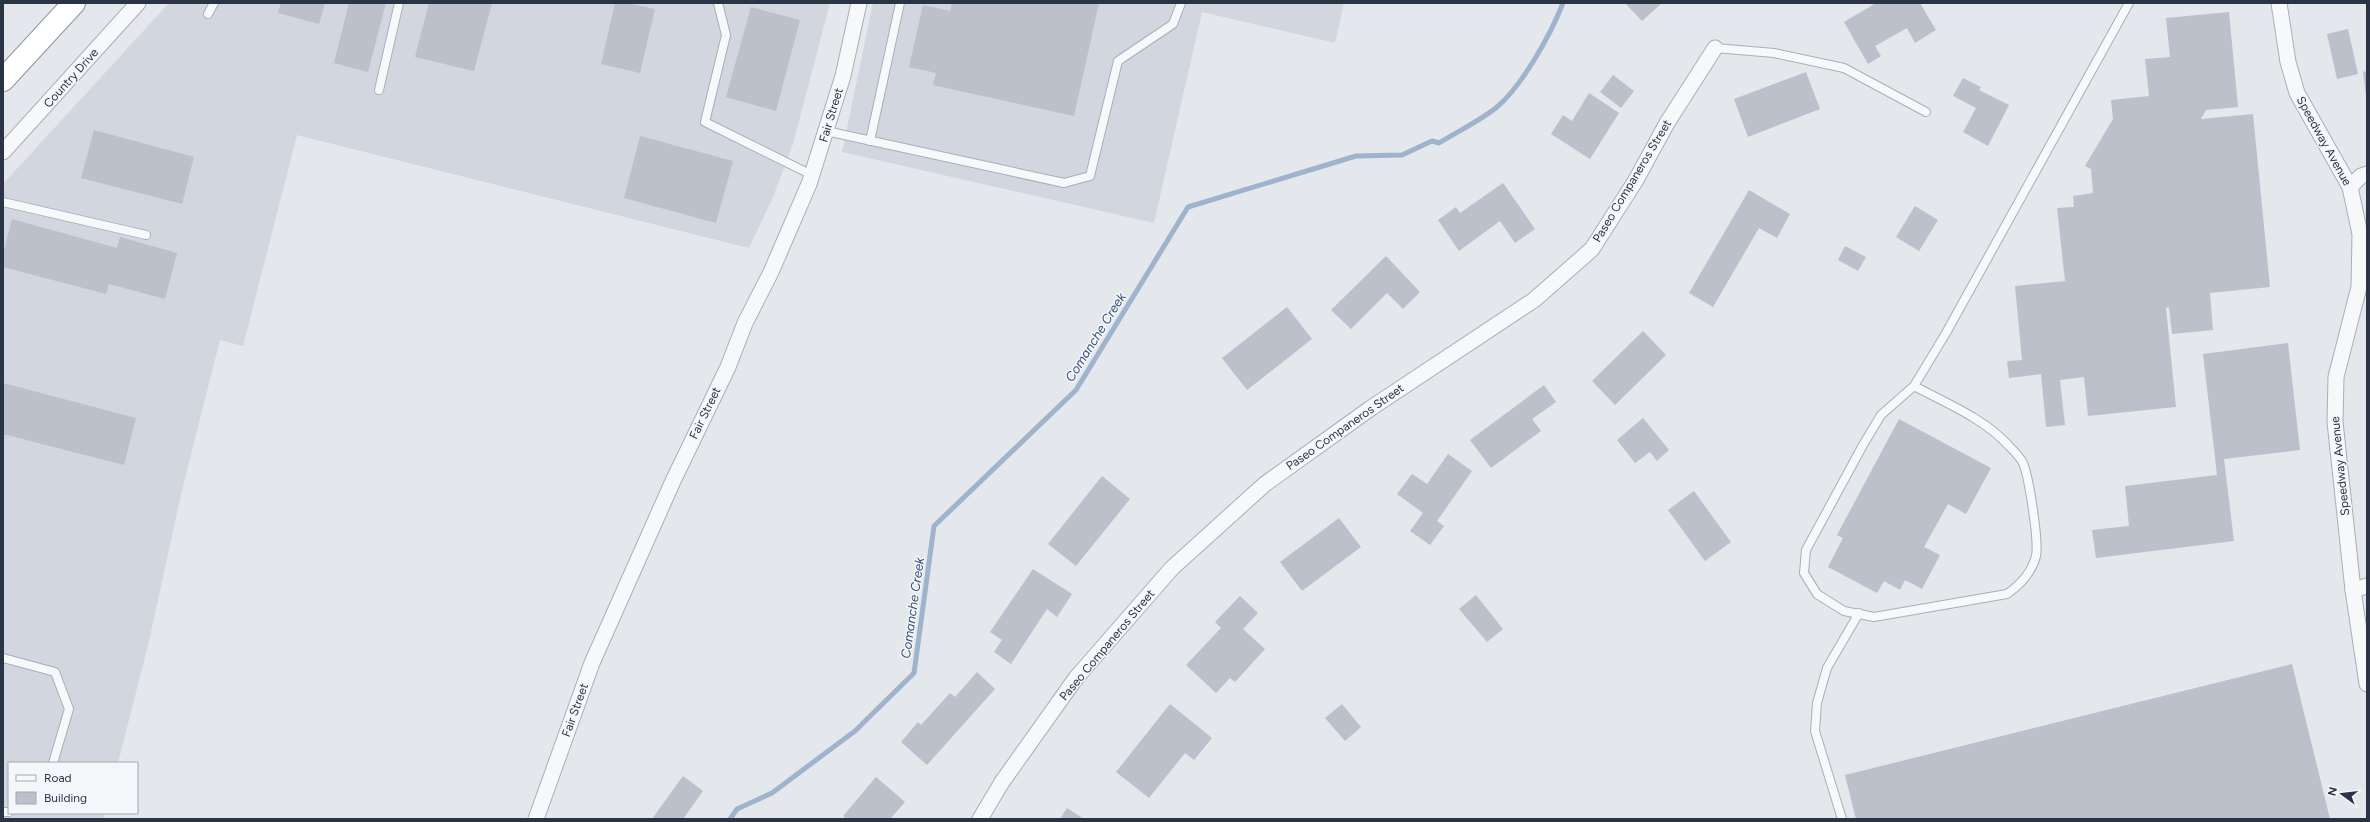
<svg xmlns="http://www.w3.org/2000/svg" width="2370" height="822" viewBox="0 0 2370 822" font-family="Figtree,sans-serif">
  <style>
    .built { fill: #d2d6de }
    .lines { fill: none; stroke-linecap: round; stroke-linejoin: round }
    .stream { stroke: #9fb4cc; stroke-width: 5 }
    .building { fill: #bbc0ca }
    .lane-casing { stroke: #a9aeb7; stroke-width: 10 }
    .street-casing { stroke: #a9aeb7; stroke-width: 17 }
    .highway-casing { stroke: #8b94a3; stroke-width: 24 }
    .lane { stroke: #f7f8fa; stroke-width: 8 }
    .street { stroke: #f7f8fa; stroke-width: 15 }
    .highway { stroke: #fff; stroke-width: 22 }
    .labels { text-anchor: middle; stroke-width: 3; stroke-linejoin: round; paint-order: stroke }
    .street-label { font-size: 12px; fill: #2b3445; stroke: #f4f6f9 }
    .water-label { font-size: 13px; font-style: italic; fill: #34527a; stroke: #f4f6f9 }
  </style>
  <rect width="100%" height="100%" fill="#e4e7ec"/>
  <g class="built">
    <polygon points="169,3 830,3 793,144 773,197 749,248 297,135 243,346 220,340 182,490 149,641 118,763 9,763 9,813 105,813 104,819 3,819 3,184"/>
    <polygon points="873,3 1344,3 1335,43 1202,12 1154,223 842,152"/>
  </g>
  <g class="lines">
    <path class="stream" d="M 730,819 L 737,809 L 772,793 L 855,731 L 914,673 L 934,526 L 1076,390 L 1188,207 L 1356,156 L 1402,155 L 1432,141 L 1439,143 C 1458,131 1480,121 1497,107 C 1522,86 1551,34 1563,3"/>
  </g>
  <g class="building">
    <polygon points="281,3 325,3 319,24 278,13"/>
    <polygon points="349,3 386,3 368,72 334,63"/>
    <polygon points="429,3 492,3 474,71 415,57"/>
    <polygon points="615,3 627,3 655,9 640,73 601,64"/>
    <polygon points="952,3 1099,3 1074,116 933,85 936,73 909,67 923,5 950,11"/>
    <polygon points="1625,3 1662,3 1642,21"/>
    <polygon points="1876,3 1920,3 1936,30 1915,43 1907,28 1875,46 1881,56 1868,64 1844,22"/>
    <polygon points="751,7 800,20 776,111 726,97"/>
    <polygon points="2229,12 2238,107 2206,110 2201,119 2253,114 2270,287 2210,293 2213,330 2172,334 2169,307 2166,308 2176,407 2088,416 2084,377 2060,380 2065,425 2046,427 2041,374 2009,378 2007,361 2022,360 2015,286 2065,281 2057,208 2074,207 2073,196 2093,193 2091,169 2085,166 2113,119 2111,100 2149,96 2145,59 2170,57 2166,18"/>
    <polygon points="2348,29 2358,74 2337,79 2327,34"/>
    <polygon points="2367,71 2367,96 2366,96 2363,72"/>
    <polygon points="1806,72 1820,109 1748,137 1734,99"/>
    <polygon points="1613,75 1634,91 1621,108 1600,92"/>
    <polygon points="1963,78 1981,87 1979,90 2009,105 1988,146 1963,132 1976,108 1953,96"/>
    <polygon points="1589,93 1619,113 1590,159 1551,134 1563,115 1572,121"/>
    <polygon points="94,130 194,157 182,204 81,178"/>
    <polygon points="640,136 733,161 716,223 624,198"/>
    <polygon points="1503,183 1535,229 1515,243 1500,221 1459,251 1438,220 1456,207 1460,213"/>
    <polygon points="1749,190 1790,214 1777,238 1759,228 1713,307 1689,293"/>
    <polygon points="1915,206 1938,220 1919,251 1896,237"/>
    <polygon points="12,219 117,248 120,237 177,253 165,299 109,284 106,294 3,267 3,254"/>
    <polygon points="1845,246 1866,257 1858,271 1838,260"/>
    <polygon points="1386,256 1420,292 1403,309 1387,293 1351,329 1331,310"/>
    <polygon points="1287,307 1312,339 1247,390 1222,358"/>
    <polygon points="1643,331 1666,355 1615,405 1592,381"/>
    <polygon points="2288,343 2300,450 2224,459 2234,541 2096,558 2092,530 2129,526 2125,486 2217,475 2203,354"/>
    <polygon points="3,383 136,418 124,465 3,434"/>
    <polygon points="1544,385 1556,402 1532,419 1541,431 1491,468 1470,440"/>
    <polygon points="1643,418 1669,450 1657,461 1650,452 1635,463 1617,440"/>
    <polygon points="1899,419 1991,468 1966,514 1948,504 1924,547 1940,555 1922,589 1905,580 1900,590 1884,581 1877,593 1828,567 1843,538 1837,535"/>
    <polygon points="1448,454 1472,471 1437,521 1444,526 1430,545 1410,531 1423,513 1397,494 1412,474 1427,484"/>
    <polygon points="1102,476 1130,499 1076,566 1048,544"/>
    <polygon points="1694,491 1731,542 1705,561 1668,510"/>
    <polygon points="1339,518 1361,547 1302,591 1280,562"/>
    <polygon points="1033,569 1072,594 1057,617 1047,609 1011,664 994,652 1002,640 990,632"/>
    <polygon points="1476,595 1503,629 1487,642 1459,609"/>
    <polygon points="1240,596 1258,613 1243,629 1265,649 1235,682 1230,678 1216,693 1186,665 1221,628 1215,622"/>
    <polygon points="2292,664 2330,819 1856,819 1845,775"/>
    <polygon points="977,672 995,689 927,765 901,742 918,722 921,725 950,693 955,697"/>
    <polygon points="1170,704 1212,738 1194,760 1185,753 1149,798 1116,772"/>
    <polygon points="1342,704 1361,727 1345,741 1325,718"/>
    <polygon points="683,776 703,791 683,819 652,819"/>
    <polygon points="876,777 905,802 890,819 847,819 843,816"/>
    <polygon points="1067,808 1084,819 1060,819"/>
  </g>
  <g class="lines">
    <g class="lane-casing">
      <g id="lane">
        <polyline points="718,3 726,35 705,122 812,175"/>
        <polyline points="208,14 214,3"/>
        <polyline points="1715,48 1774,53 1844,68 1926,112"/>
        <polyline points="379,90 399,3"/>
        <polyline points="826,131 1064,183 1090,176 1118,61 1173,24 1181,3"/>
        <polyline points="870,141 900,3"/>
        <polyline points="3,202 146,235"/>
        <path d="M 1914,386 C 1946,403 1985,419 2009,446 C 2014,451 2020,457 2023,463 C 2029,477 2039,541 2036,556 C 2032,572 2020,585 2007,594 L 1874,617 L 1844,611 L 1817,594 L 1804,573 L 1806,550 L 1863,445 L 1881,415 L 1914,386 L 1946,333 L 2129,3"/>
        <polyline points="3,658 55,672 69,709 53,763"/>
        <polyline points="3,812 9,812"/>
        <polyline points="1842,819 1815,731 1817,703 1827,668 1859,613"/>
      </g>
    </g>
    <g class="street-casing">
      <g id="street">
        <polyline points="2279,3 2288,62 2297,93 2350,187 2360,234 2359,287 2336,377 2335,422 2353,590 2367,684"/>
        <polyline points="3,152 138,3"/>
        <polyline points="2350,187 2361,176 2367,174"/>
        <polyline points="2353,590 2367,586"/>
        <polyline points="536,819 592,663 673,481 728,367 745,323 771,272 809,184 843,76 859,3"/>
        <polyline points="980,819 1002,782 1076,678 1172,568 1265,484 1371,408 1534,300 1592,249 1636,180 1667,123 1715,48"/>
      </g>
    </g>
    <g class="highway-casing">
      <polyline id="highway" points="3,80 74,3"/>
    </g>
    <use href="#lane" class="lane"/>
    <use href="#street" class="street"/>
    <use href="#highway" class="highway"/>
  </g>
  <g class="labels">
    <g class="street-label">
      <text transform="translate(71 78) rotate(-48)" y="4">Country Drive</text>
      <text transform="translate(831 115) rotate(-73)" y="4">Fair Street</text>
      <text transform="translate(2324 141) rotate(61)" y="4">Speedway Avenue</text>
      <text transform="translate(1632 181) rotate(-59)" y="4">Paseo Companeros Street</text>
      <text transform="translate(705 413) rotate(-64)" y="4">Fair Street</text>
      <text transform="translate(1345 427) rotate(-35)" y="4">Paseo Companeros Street</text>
      <text transform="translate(2340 466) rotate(-96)" y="4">Speedway Avenue</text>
      <text transform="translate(1107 645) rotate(-50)" y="4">Paseo Companeros Street</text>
      <text transform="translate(575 710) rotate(-70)" y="4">Fair Street</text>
    </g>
    <g class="water-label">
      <text transform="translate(1095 337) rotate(-58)" y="5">Comanche Creek</text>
      <text transform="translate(912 608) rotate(-82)" y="5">Comanche Creek</text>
    </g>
  </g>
  <rect width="2370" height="822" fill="none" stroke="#2b3445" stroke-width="8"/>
  <rect x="8" y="762" width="130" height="52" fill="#f4f6f9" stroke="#a4a8b1"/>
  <rect x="16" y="775" width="20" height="6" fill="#f7f8fa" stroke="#a4a8b1"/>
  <text x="44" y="782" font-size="12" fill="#2b3445">Road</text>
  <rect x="16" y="792" width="20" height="12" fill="#bbc0ca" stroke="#a4a8b1"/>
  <text x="44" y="802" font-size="12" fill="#2b3445">Building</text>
  <g transform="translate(2342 794) rotate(285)" stroke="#f4f6f9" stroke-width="3" paint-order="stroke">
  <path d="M0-3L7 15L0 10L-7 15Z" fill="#2b3445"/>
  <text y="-6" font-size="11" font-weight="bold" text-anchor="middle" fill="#2b3445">N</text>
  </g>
</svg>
